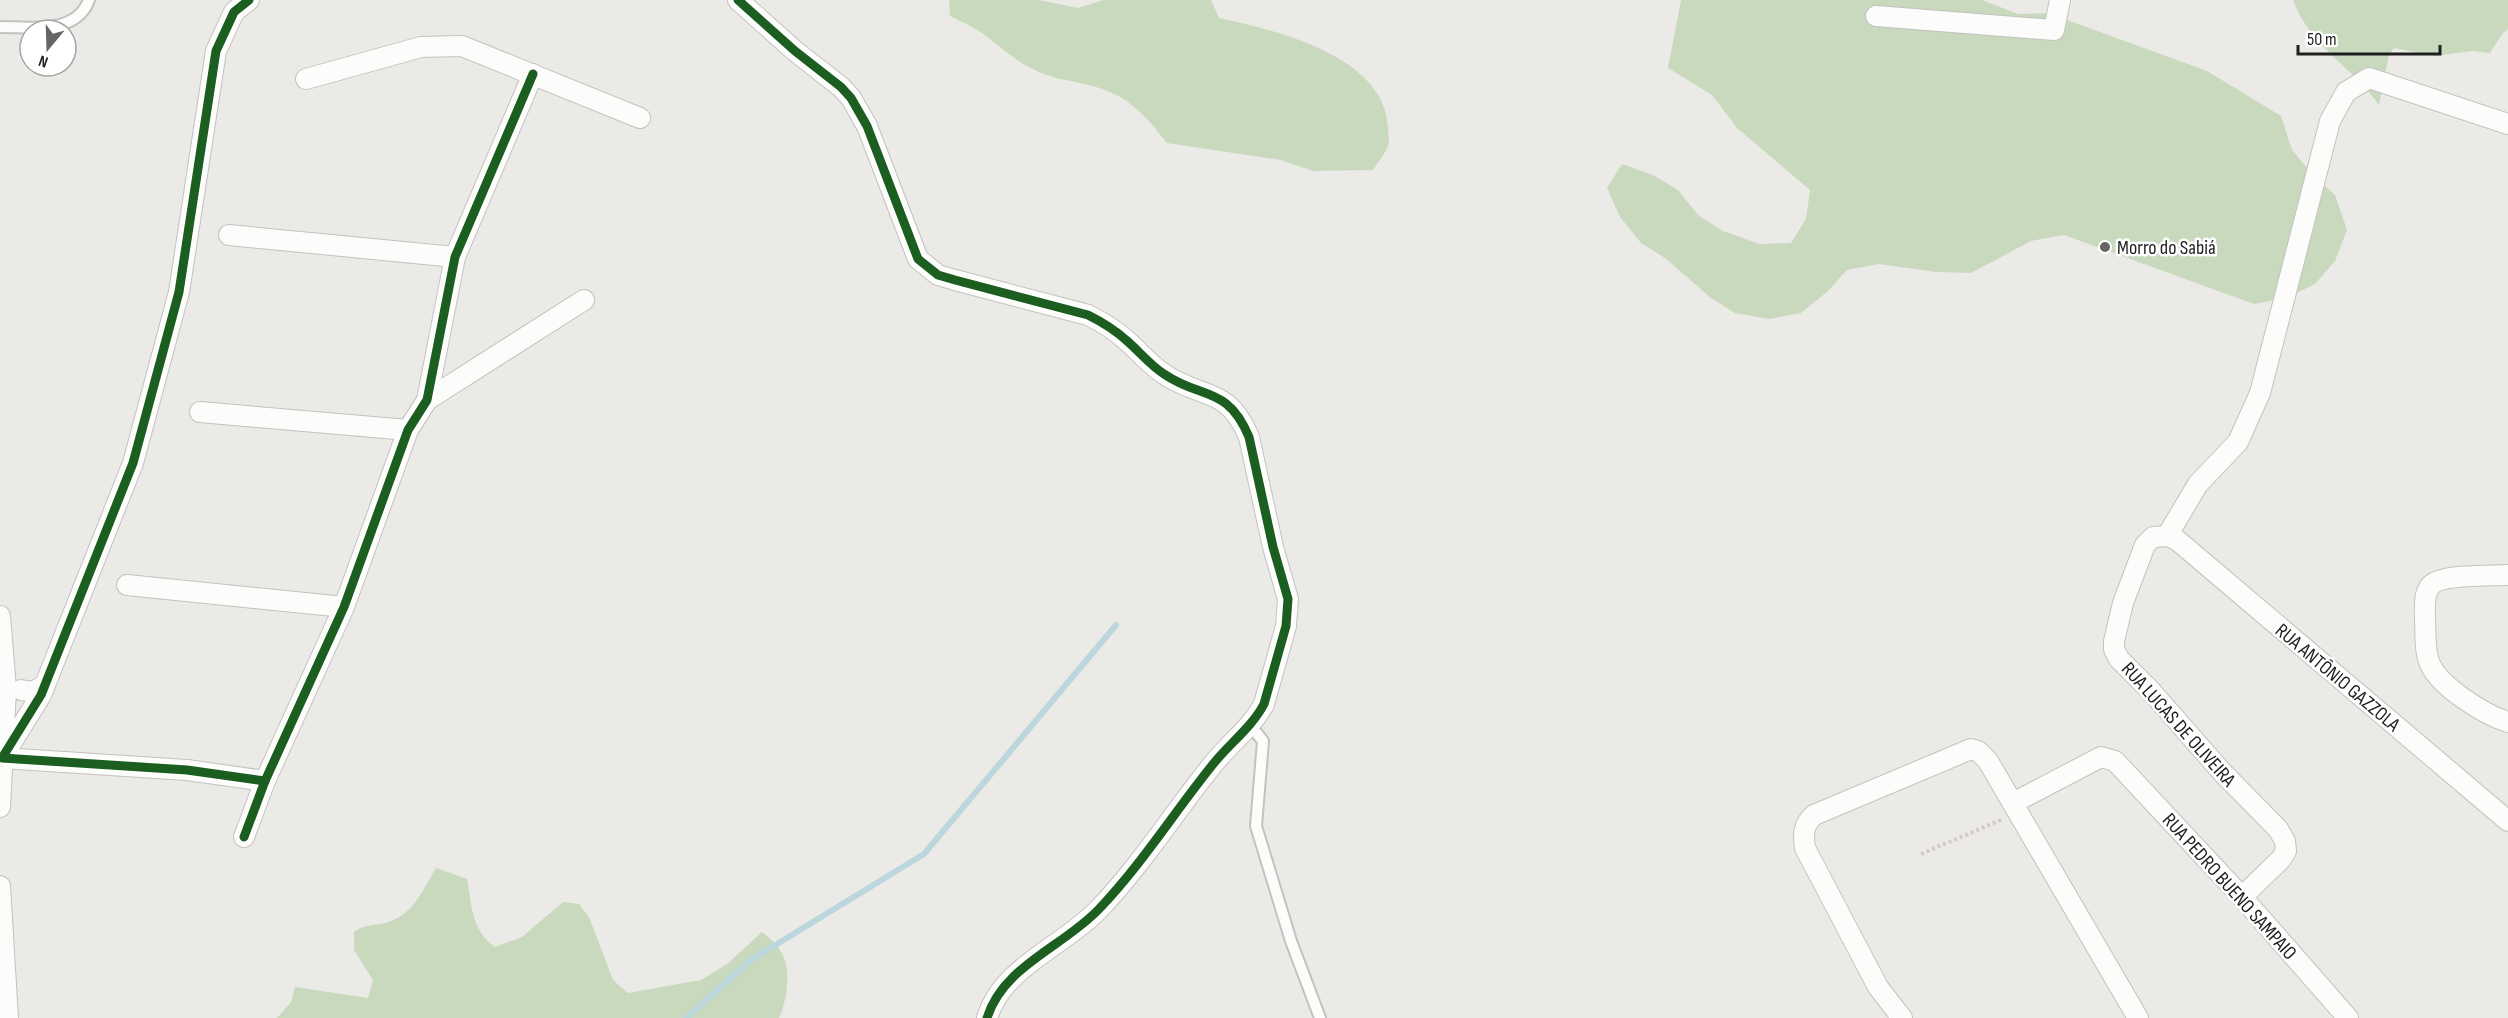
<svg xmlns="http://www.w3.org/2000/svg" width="2508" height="1018" viewBox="0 0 2508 1018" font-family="'Sofia Sans Condensed',sans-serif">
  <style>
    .forest { fill: #c8d9be }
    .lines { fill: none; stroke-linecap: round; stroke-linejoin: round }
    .stream { stroke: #bcd6dd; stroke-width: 6 }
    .service-casing { stroke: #c3c2c1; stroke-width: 14 }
    .minor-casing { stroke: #c3c2c1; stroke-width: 22 }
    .path { stroke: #d5c9c7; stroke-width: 4; stroke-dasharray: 3 3; stroke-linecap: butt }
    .service { stroke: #fcfcfb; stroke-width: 10 }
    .minor { stroke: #fcfcfb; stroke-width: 20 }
    .cycleway-casing { stroke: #fff; stroke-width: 13 }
    .cycleway { stroke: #1b5e20; stroke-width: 9 }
    .poi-dot { fill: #666564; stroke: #fff; stroke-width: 2 }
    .labels { text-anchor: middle; stroke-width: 5; stroke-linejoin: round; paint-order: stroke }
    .poi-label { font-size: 20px; fill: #1e1e1e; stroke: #fff; text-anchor: start }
    .street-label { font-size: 20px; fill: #1e1e1e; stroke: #fff }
  </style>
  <rect width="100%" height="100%" fill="#eceae7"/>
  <g class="forest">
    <path d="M 949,0 L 1039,0 L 1078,8 L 1104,0 L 1211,0 L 1219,18 C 1275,30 1386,56 1388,128 C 1388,133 1390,141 1388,146 C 1385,154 1378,162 1373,170 L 1313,171 L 1281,160 L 1167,143 C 1145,115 1128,95 1092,86 C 1071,80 1050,79 1031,68 C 1014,60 1001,47 986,36 C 976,28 962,22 950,16 Z"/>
    <polygon points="1681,0 1982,0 2018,14 2048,13 2207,71 2281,116 2292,150 2313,175 2335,195 2347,230 2335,261 2315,284 2286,298 2254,304 2064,235 2031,241 1971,273 1936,272 1879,264 1847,270 1827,292 1801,313 1769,319 1735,313 1711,298 1665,258 1641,243 1620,217 1607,188 1622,164 1653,175 1678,190 1699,216 1723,231 1760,244 1791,243 1806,219 1810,190 1737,128 1712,95 1668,68"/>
    <path d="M 2293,0 L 2508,0 L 2508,29 L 2502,34 L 2490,53 L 2472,51 L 2434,56 L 2394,48 L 2389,55 L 2379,105 C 2351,65 2311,48 2293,0 Z"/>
    <path d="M 436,868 L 467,879 C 472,905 471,930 495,947 L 522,937 L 563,902 L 579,904 L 589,917 L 613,980 L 628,993 L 701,980 L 727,964 L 762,932 C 786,950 790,965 786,995 C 784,1003 783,1010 779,1018 L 277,1018 L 291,1002 L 295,987 L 368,998 L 373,980 L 354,950 L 354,932 C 364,924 373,926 385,923 C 414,915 422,891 436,868 Z"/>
  </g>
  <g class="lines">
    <polyline class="stream" points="686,1018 751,960 924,854 1116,625"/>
    <g class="service-casing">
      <g id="service">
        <path d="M 0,27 C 30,27 76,35 89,0"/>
        <polyline points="1250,725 1263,741 1256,826 1291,941 1320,1018"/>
      </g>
    </g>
    <g class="minor-casing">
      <g id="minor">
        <polyline points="249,0 234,12 216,51 179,292 133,463 41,695 2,758 187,770 265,781"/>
        <path d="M 738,0 L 795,51 L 841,87 L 851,98 L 867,126 L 918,259 L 938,275 L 955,280 L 1088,315 C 1102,322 1115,330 1126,340 C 1139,351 1150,365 1164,374 C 1202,400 1227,385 1249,437 L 1273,547 L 1288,599 L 1286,626 L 1264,704 C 1252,727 1230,743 1214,763 C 1175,811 1142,864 1099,909 C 1063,947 1003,966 987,1018"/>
        <polyline points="1876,16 2054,30 2060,0"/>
        <polyline points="306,79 421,47 462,46 640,118"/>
        <polyline points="229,235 455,257"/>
        <polyline points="427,400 584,300"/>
        <polyline points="200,412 408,430"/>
        <polyline points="2167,536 2198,484 2238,442 2260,393 2330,121 2346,92 2369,78 2508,124"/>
        <polyline points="2167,536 2153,537 2145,545 2123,603 2114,641 2114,649 2119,659 2151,691 2222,772 2278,829 2285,841 2286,851 2281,859 2242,897"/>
        <polyline points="2167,536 2177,540 2508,821"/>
        <path d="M 2508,575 C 2491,576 2443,574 2431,585 C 2423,593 2425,610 2425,621 C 2426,635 2424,653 2431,666 C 2442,688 2485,715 2508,722"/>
        <polyline points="127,585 344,607"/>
        <polyline points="0,616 6,689 0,807"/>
        <polyline points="21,690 33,692 45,685"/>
        <polyline points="2013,803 2101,757 2115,761 2242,897 2348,1018"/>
        <polyline points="244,837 265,781 344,607 408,430 427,400 455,257 533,74"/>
        <polyline points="0,886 8,1018"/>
        <path d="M 1902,1018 L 1878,987 L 1805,848 C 1803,834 1803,825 1814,815 L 1971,749 L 1978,751 L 1988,761 L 2138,1018"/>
      </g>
    </g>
    <polyline class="path" points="1921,854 2001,820"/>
    <use href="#service" class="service"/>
    <use href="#minor" class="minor"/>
    <g class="cycleway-casing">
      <g id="cycleway">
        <polyline points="249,0 234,12 216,51 179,292 133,463 41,695 2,758 187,770 265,781"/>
        <path d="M 738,0 L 795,51 L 841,87 L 851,98 L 867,126 L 918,259 L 938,275 L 955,280 L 1088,315 C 1102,322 1115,330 1126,340 C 1139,351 1150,365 1164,374 C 1202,400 1227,385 1249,437 L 1273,547 L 1288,599 L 1286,626 L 1264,704 C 1252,727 1230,743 1214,763 C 1175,811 1142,864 1099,909 C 1063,947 1003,966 987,1018"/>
        <polyline points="244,837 265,781 344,607 408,430 427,400 455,257 533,74"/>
      </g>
    </g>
    <use href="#cycleway" class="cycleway"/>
  </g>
  <circle class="poi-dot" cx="2105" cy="247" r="6"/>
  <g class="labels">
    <g class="poi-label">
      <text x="2117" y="254">Morro do Sabiá</text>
    </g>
    <g class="street-label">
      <text transform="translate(2338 677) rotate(40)" y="7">RUA ANTÔNIO GAZZOLA</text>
      <text transform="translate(2179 724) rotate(48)" y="7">RUA LUCAS DE OLIVEIRA</text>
      <text transform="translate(2230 886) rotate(48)" y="7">RUA PEDRO BUENO SAMPAIO</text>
    </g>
  </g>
  <g transform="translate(48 48) rotate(199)"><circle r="28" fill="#ffffff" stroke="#a5a5a5" stroke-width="1.5"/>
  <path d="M0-4.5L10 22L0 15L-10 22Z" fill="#666564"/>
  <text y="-9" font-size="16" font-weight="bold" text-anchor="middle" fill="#1e1e1e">N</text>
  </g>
  <path d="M2298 45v9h142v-9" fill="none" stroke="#1e1e1e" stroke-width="3"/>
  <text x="2307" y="45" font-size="18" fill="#1e1e1e" stroke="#ffffff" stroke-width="4.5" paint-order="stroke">50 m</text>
</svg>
